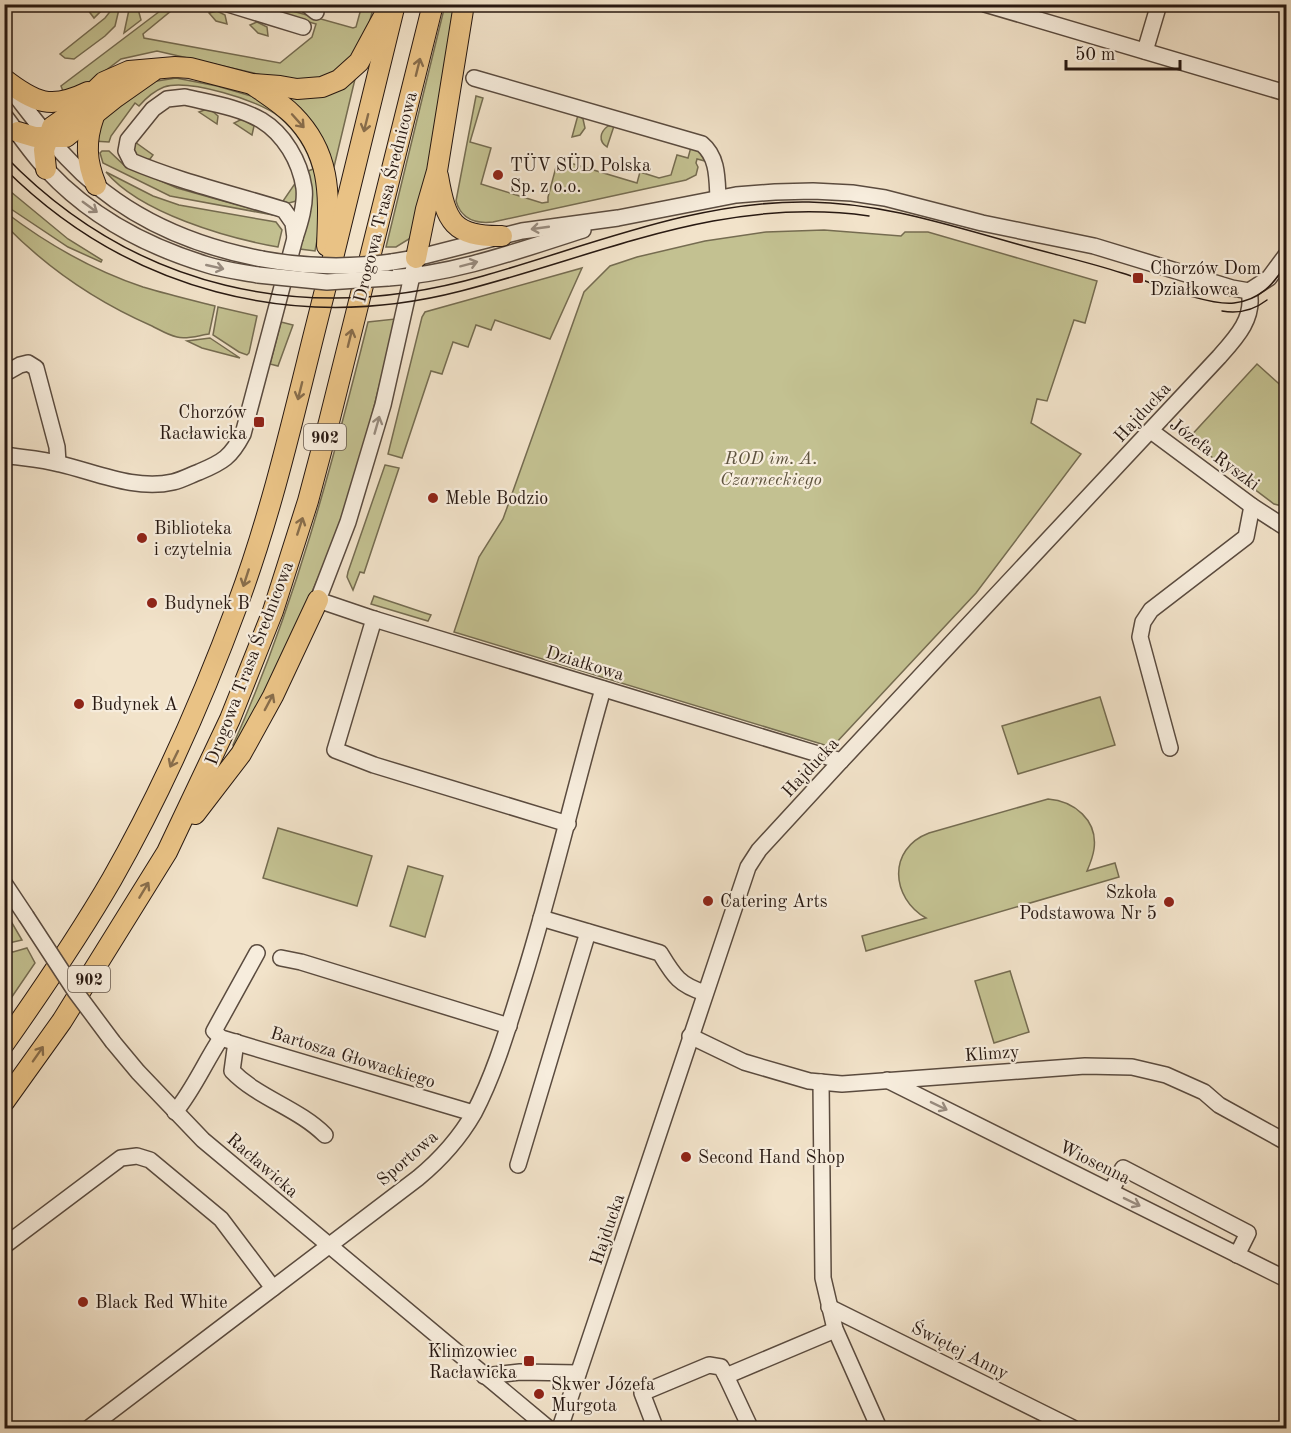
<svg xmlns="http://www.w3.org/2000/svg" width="1291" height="1433" viewBox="0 0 1291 1433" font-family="'Old Standard TT',serif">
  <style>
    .green { fill: #c3c191; stroke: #756c51; stroke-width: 1.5 }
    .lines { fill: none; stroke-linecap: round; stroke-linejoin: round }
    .minor-casing { stroke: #5a4b3f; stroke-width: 18 }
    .major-casing { stroke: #271811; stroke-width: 22 }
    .minor { stroke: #f7eddd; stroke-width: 15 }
    .major { stroke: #e9c285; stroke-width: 20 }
    .tram { stroke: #271811; stroke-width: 1.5 }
    .minor-bridge-casing { stroke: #5a4b3f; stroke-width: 18; stroke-linecap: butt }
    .minor-bridge { stroke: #f7eddd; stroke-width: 15 }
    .oneway { stroke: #886d4b }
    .oneway2 { stroke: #998d81 }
    .poi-dot { fill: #8f2418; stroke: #f7eddd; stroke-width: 2 }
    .labels { text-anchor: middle; stroke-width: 4.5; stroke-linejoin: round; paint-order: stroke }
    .shield { fill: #f7eddd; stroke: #65584e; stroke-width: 1.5 }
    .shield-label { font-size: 16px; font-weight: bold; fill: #271811 }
    .poi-label { font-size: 18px; fill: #271811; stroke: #f7eddd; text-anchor: start }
    .street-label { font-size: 18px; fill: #271811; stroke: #f7eddd }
    .park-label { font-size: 18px; font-style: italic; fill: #5e533e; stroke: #f7eddd }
  </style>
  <rect width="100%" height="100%" fill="#f2e3ca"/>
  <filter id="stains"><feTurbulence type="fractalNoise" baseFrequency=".00333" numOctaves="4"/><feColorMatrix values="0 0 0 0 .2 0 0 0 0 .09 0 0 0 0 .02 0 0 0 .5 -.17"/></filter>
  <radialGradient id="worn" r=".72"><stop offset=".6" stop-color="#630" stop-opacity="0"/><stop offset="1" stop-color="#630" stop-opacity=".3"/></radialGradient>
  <g class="green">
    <polygon points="95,4 107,5 94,18 88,10"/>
    <polygon points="116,4 120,5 115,26 105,36 74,59 65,58 60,54 105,18"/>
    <polygon points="130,5 137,5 141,20 124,33"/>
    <polygon points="250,5 271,5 353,28 356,27 362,5 374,5 366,35 360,51 326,79 284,80 157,51 121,59 81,89 65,96 61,86 164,8 172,10 143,34 144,38 280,63 312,37 316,24"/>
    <polygon points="445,5 456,5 417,234 396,247 386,247"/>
    <polygon points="217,11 225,15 227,24 216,21 209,13"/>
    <polygon points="257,22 267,27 268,36 258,33 250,25"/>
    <path d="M 176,78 L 217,86 L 258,98 L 293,125 L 315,160 L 322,214 L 315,251 L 300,249 L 307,223 L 306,172 L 313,169 C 307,148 295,130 278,116 C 259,100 188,79 164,87 C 154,91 146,98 139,106 L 135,103 L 111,136 L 109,142 L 93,141 L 104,117 L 151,82 Z"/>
    <polygon points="355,79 334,167 332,168 279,91"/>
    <path d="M 476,96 L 483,98 L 470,142 L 491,148 L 481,184 L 542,203 L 548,202 L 548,197 L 556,167 L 558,167 L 560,160 L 637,183 L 640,172 L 659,178 L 671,175 L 677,155 L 688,158 L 691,147 L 699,151 L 705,161 L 697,159 L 696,163 L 698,167 L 696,175 L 686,180 L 493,222 C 476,224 461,219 456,201 Z"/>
    <polygon points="207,109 211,110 218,116 217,124 199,112"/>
    <polygon points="578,115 583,119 585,128 580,135 572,137"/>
    <polygon points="242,119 254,126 252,135 234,123"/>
    <path d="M 608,126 L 614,126 L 607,147 C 598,141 600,132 608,126 Z"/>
    <polygon points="135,142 153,155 150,159 145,160 135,154 133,146"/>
    <polygon points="102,151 109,151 124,165 177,188 273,215 170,196 103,163 100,153"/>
    <path d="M 106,172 L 153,196 L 179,205 L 276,222 L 282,230 L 278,247 C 227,238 140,213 106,172 Z"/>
    <polygon points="296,182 298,198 296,201 289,203 283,201"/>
    <polygon points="5,187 68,239 102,260 101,262 68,247 8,207 5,204"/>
    <path d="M 5,212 C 47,244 92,270 143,287 C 166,294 191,300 215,306 L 209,334 C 200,335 186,340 177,337 C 168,335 160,330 152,326 C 97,302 46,267 5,225 Z"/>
    <polygon points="824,230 901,236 905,232 928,232 1097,281 1085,323 1074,320 1047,401 1037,399 1031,423 1081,454 976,593 834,745 828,746 454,632 479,557 503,519 584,292 610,266 637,257 705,241 766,232"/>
    <polygon points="582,268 550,339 495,320 491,330 476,325 468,347 453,342 442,374 431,371 402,458 388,454 422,317 425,312"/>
    <polygon points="218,307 257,316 249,353 247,355 239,352 213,335"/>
    <path d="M 395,319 C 377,398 358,476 329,551 C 302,620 269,684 235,749 L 233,745 C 294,609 332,466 368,322 Z"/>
    <polygon points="281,322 293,325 278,366 270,364"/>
    <polygon points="210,338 240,358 202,348 187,341"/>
    <polygon points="1257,364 1286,390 1286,507 1274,504 1188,439"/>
    <polygon points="385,465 399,468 364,573 360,572 353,590 347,577 348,572"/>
    <polygon points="374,596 431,615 428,621 371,604"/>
    <polygon points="1100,697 1115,745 1018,774 1002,726"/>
    <path d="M 1048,799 C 1074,801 1098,820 1094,849 C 1093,857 1090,864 1087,871 L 1115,863 L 1119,877 L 866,951 L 862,936 L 926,918 C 891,898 887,849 929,833 Z"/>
    <polygon points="278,828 372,856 357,906 263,878"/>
    <polygon points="408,866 443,876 425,937 390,926"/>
    <polygon points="5,911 22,940 9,943 5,941"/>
    <polygon points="27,948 35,963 5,1007 5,972 11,962 5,958 5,950 13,952"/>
    <polygon points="1010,971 1029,1032 994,1043 975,981"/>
  </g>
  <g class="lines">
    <g class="minor-casing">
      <g id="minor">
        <polyline points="228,4 303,27"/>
        <polyline points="306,4 316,12"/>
        <polyline points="985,4 1286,93"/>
        <polyline points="1145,51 1159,4"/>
        <path d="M 474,78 L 702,144 C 718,157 717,179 718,198"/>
        <path d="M 9,87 C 28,111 46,136 67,158 C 119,214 188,245 262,259"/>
        <path d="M 185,97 C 210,103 238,107 261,120 C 284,134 300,161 304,188 C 306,204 300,223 295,238 L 293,223 L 284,210 C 233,194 181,182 131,161 L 126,151 L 128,140 L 153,109 L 167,99 Z"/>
        <path d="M 4,115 C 18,133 31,153 47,170 C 90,216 148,247 208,265 C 224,270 242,272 258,275"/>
        <polyline points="416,258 383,405 348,522 318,600 374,619 841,761"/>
        <polyline points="392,262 416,258 522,231 618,218 736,195 775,192 813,191 852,193 885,198 982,223 1094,246 1232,288 1249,291"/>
        <path d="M 388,278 C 455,274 520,250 583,230"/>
        <polyline points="1249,291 1269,278 1286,255"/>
        <polyline points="4,374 20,365 28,363 36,368 57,447 58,463"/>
        <polyline points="1151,431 1252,506 1286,528"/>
        <path d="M 4,455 C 23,458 42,459 60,464 C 95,472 136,491 173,482 C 182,480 191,475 199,472 C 223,462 231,457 243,434 L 295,238"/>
        <polyline points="374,619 335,750 374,765 568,824"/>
        <polyline points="1170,748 1140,637 1143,622 1151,610 1246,537 1252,506"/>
        <polyline points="4,883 26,916"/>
        <path d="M 541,918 L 660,953 C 674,976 679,985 705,993"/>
        <polyline points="257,953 214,1031 221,1038 473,1113"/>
        <polyline points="281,958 301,962 509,1026"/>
        <polyline points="690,1036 744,1062 809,1081 842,1084 1085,1066 1132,1067 1166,1075 1204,1092 1219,1105 1286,1142"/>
        <polyline points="113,1042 138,1072 203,1140 548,1428"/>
        <path d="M 236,1042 L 232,1071 C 258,1098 298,1108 325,1135"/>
        <polyline points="887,1080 1286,1279"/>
        <polyline points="821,1082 823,1278 835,1329 879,1428"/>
        <path d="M 175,1112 C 194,1089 205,1062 221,1038"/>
        <polyline points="518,1165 588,932"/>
        <polyline points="1111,1191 1123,1168 1248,1233 1237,1255"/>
        <polyline points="4,1246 121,1158 137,1156 150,1160 221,1219 273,1288"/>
        <polyline points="829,1307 1073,1428"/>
        <polyline points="484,1376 520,1372 578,1373"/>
        <polyline points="749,1425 726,1376 835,1330"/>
        <path d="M 89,1428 L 418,1178 C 441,1159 459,1139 474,1113 C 496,1071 509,1024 523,980 C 553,884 575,786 603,689"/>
        <path d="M 560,1428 L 748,867 L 759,850 L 841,761 L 1219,357 C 1236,338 1255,318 1249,291"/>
        <polyline points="653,1428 655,1427 642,1393 709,1365 721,1367 726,1376"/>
      </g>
    </g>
    <g class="major-casing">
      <g id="major">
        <path d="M 4,79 C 35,103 51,110 88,92"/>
        <path d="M 252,84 C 266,94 281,103 293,115 C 332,154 329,196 327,246"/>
        <path d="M 94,116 C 85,141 86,161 96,185"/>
        <polyline points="18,132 35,137 66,137 116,97 153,71"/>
        <polyline points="46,169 44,150 52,127 72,113 104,82 129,71 175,67 190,68 252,84 280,86 297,89 322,87 339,80 359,62 386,12"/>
        <path d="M 438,176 C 446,222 453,237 502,236"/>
        <polyline points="416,258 426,209 437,171 464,4"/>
        <polyline points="195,814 241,754 273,696 318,600"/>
        <path d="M 4,1044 C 42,990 79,936 112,879 C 162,791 203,698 238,603 C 270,517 291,427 313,338 C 341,227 368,116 395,4"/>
        <polyline points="4,1102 62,1021 167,852 230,719 273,611 308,501 329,422 433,4"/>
      </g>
    </g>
    <use href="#minor" class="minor"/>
    <use href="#major" class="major"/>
    <g class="tram">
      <path d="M 4,155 C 134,290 305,327 483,276 C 589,246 697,200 809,202 C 881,203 948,225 1017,244 C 1052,254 1088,262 1122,273 C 1151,282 1207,306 1234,303 C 1260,300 1274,284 1286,264"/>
      <path d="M 4,168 C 127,291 294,334 461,291 C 599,256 723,195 869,216"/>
      <path d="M 1222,311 C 1239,314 1254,310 1267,300"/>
    </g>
    <g class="minor-bridge-casing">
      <g id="minor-bridge">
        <path d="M 262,259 C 305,267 349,268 392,262"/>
        <polyline points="258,275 327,282 388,278"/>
        <polyline points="26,916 75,991 113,1042"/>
      </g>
    </g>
    <use href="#minor-bridge" class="minor-bridge"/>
  </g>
  <defs><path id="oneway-shaft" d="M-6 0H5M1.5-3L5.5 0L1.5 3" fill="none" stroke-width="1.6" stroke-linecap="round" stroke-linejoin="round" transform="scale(1.5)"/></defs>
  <g class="oneway">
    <use href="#oneway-shaft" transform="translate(418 67) rotate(-76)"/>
    <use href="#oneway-shaft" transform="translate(298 121) rotate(48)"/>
    <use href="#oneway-shaft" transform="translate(366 123) rotate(104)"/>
    <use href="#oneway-shaft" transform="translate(350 338) rotate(-76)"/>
    <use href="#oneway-shaft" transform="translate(300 391) rotate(104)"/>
    <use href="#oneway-shaft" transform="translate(300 526) rotate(-72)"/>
    <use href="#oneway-shaft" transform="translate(246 578) rotate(108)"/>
    <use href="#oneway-shaft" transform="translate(269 702) rotate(-62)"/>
    <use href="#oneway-shaft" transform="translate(174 759) rotate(116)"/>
    <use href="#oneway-shaft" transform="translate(144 890) rotate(-59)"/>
    <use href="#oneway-shaft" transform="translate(38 1054) rotate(-55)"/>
  </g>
  <g class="oneway2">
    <use href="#oneway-shaft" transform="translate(90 207) rotate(36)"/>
    <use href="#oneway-shaft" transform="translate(540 228) rotate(172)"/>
    <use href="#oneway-shaft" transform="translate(469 264) rotate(-15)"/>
    <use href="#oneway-shaft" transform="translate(215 267) rotate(13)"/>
    <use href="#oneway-shaft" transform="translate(377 425) rotate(-74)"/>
    <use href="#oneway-shaft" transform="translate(939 1106) rotate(26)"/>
    <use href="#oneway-shaft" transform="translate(1132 1202) rotate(26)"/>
  </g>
  <g class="poi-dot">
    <circle cx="498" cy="175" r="6"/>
    <rect x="1132" y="272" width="12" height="12" rx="3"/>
    <rect x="253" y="416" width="12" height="12" rx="3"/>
    <circle cx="433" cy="498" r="6"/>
    <circle cx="142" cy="538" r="6"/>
    <circle cx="152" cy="603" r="6"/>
    <circle cx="79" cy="704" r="6"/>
    <circle cx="708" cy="901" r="6"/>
    <circle cx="1169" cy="902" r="6"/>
    <circle cx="686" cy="1157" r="6"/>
    <circle cx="83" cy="1302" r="6"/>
    <rect x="523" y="1355" width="12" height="12" rx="3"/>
    <circle cx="539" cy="1394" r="6"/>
  </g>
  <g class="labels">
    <g class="shield">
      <rect x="304" y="424" width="42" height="26" rx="4.5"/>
      <rect x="68" y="966" width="42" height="26" rx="4.5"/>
    </g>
    <g class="shield-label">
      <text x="325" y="443">902</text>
      <text x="89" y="985">902</text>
    </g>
    <g class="poi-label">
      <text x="510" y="171">TÜV SÜD Polska<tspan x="510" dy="21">Sp. z o.o.</tspan></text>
      <text x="1150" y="274">Chorzów Dom<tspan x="1150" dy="21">Działkowca</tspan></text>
      <text x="247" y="418" text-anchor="end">Chorzów<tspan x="247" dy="21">Racławicka</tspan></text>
      <text x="445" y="504">Meble Bodzio</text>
      <text x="154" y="534">Biblioteka<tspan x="154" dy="21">i czytelnia</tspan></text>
      <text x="164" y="609">Budynek B</text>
      <text x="91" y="710">Budynek A</text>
      <text x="1157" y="898" text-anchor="end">Szkoła<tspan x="1157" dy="21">Podstawowa Nr 5</tspan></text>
      <text x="720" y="907">Catering Arts</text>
      <text x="698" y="1163">Second Hand Shop</text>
      <text x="95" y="1308">Black Red White</text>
      <text x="517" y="1357" text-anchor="end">Klimzowiec<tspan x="517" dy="21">Racławicka</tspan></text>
      <text x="551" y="1390">Skwer Józefa<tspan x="551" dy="21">Murgota</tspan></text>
    </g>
    <g class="street-label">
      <text transform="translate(385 197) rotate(-76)" y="6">Drogowa Trasa Średnicowa</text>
      <text transform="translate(1142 412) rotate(-47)" y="6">Hajducka</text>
      <text transform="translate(1215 454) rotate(37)" y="6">Józefa Ryszki</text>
      <text transform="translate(249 663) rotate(-69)" y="6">Drogowa Trasa Średnicowa</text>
      <text transform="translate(585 663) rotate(17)" y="6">Działkowa</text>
      <text transform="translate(810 767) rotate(-47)" y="6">Hajducka</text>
      <text transform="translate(992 1053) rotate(-4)" y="6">Klimzy</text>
      <text transform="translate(353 1057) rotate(17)" y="6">Bartosza Głowackiego</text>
      <text transform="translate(407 1158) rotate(-41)" y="6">Sportowa</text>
      <text transform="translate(1095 1162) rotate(26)" y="6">Wiosenna</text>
      <text transform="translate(263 1165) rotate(41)" y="6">Racławicka</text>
      <text transform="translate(607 1229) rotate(-71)" y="6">Hajducka</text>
      <text transform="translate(960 1350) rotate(27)" y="6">Świętej Anny</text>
    </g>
    <g class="park-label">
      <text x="771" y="464">ROD im. A.<tspan x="771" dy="21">Czarneckiego</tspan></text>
    </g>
  </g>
  <rect width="1291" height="1433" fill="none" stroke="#f2e3ca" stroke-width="24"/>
  <rect x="6" y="6" width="1279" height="1421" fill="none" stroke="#271811" stroke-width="3"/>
  <rect x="12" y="12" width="1267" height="1409" fill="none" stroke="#271811" stroke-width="1.5"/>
  <path d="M1066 60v9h114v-9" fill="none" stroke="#271811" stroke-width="3"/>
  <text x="1075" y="60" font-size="18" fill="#271811" stroke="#f7eddd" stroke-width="4.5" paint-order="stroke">50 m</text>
  <rect width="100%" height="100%" filter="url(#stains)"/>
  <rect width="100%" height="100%" fill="url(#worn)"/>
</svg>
